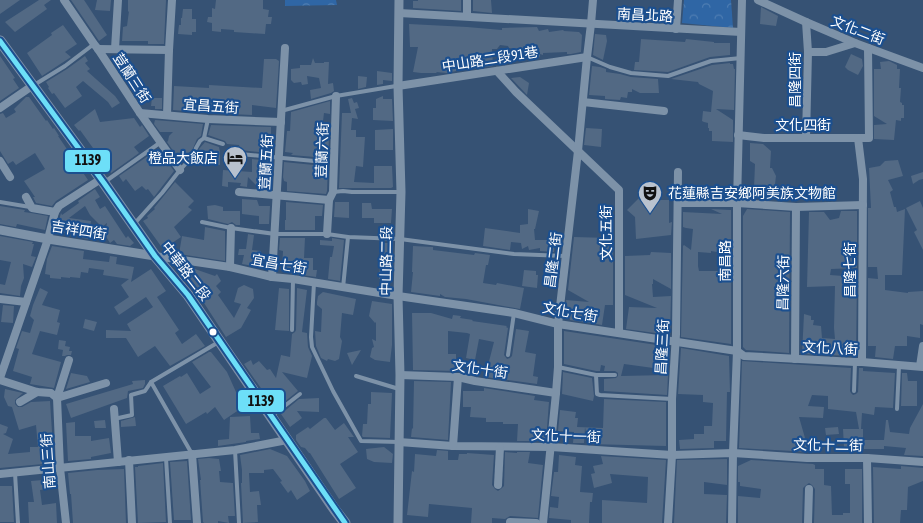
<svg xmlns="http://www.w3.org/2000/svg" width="923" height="523" viewBox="0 0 923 523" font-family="'Asap Condensed','Noto Sans TC',sans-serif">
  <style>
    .park { fill: url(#park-crowns) }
    .building { fill: #526984 }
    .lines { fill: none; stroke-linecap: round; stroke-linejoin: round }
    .service { stroke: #7d92a8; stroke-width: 4 }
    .minor { stroke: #7d92a8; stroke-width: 8 }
    .tertiary { stroke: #7d92a8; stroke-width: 9 }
    .primary { stroke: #7d8ea7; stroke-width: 11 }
    .bus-1-casing { stroke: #1b4f8f; stroke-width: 9 }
    .bus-1 { stroke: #6ddff8; stroke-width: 5 }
    .bus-dot { fill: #fff; stroke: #1b4f8f; stroke-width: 2 }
    .labels { text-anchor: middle; stroke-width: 4.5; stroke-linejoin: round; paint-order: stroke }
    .street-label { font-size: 14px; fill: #fff; stroke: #1b4f8f }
    .poi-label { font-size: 14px; fill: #fff; stroke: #1b4f8f; text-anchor: end }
    .line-badge { stroke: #1b4f8f; stroke-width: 2 }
    .pale-badge-label { font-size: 14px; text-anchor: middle; font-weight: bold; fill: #111 }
  </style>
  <defs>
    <pattern id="park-crowns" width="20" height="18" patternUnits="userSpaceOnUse" patternTransform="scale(1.25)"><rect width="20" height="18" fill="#2f66a5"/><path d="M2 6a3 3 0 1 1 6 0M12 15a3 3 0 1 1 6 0" fill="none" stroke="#4e7db2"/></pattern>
  </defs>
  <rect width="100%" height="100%" fill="#365274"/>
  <g class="park">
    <polygon points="285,0 336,0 337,5 285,6"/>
    <polygon points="684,0 731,0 733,28 682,23"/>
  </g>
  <g class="building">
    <polygon points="0,0 20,0 0,14"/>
    <polygon points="39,0 51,0 44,5 47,9 15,32 5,22"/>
    <polygon points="71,0 84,0 107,35 99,41"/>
    <polygon points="97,0 111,0 110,11 95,10"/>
    <polygon points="128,0 166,0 164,44 148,44 148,41 122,41 123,27 127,26 129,11 128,12"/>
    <polygon points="216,0 263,0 263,9 269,10 268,17 272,17 271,24 266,24 265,34 234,32 234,30 221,29 221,32 212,31 212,23 207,22 208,17 212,17 212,8 215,9"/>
    <polygon points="418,0 461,0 461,11 413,8 413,1 418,1"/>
    <polygon points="473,0 491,0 492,13 473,11"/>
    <polygon points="761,7 778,16 776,26 760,24"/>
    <polygon points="183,9 192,9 192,19 196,19 196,32 192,32 192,35 178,34 179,25 181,25 181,18 182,18"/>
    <polygon points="409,24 467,27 502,30 502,28 537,27 539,31 548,29 549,32 563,30 564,31 579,32 582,35 581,52 571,54 567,54 567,52 543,53 543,55 540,54 540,57 521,52 522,50 509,48 508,46 500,45 497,49 492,49 493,66 466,70 456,70 456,71 447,73 436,72 437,73 421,73 413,72 418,47 410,47"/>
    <polygon points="63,25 77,44 65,52 71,57 42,76 27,53 52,35 51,33"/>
    <polygon points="595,34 606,35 607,41 603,60 593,55"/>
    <polygon points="641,39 685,42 686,39 714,42 714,43 730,43 730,55 710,57 668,72 634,70 635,62 639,62"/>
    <polygon points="851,54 862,59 863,66 858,75 848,70 845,67"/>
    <polygon points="0,56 15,78 13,79 19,88 0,101"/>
    <polygon points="85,56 88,61 85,63 90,69 87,71 115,96 120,103 112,108 108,102 83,81 76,87 82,96 65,108 54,93 52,94 48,88 49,87 46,82 67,69"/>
    <polygon points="313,58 315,63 324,63 324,62 329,62 328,84 333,83 334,91 331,93 311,99 310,90 321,88 319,78 307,76 308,84 302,85 301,82 294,83 291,80 291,69 300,68 300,65 311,65"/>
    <polygon points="264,59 276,59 279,61 276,108 252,105 252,115 208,113 173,110 174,86 209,88 209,85 262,88"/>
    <polygon points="889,61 897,65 897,69 900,69 899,88 901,88 900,102 902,103 902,105 904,105 904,118 901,118 901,121 896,120 894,140 874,139 874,125 887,124 874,116 874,69 881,69 880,62"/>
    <polygon points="730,63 730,64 733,64 734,69 735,69 734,110 716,109 733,120 733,142 712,141 712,131 709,131 709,128 708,128 708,123 704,122 702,121 703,111 711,112 713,91 699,84 698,82 671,79 712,65"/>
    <polygon points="592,66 600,67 606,69 606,72 620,74 631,77 658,79 659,93 640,93 632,89 632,92 628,92 627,98 621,97 620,100 605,99 605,96 589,95"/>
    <polygon points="377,71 392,73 392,81 383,80 383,84 377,85"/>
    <polygon points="358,76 367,77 366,87 358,89"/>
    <polygon points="520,77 529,83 527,95 511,78"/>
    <polygon points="383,96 383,99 392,99 393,121 373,120 373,108 376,108 376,99"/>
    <polygon points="26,97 29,97 46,121 47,120 53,129 54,128 59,136 58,136 88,180 56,201 52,206 36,203 33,197 35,197 24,181 45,169 35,153 16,165 13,161 8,164 0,151 0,114 3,113 6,118 16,112 14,109"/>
    <polygon points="152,98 162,98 162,109 155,109 155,106 151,106"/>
    <polygon points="352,98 354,103 357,102 359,108 355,109 358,119 352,118 351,130 356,130 356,137 365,137 363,167 356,166 354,182 374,183 374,166 392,166 393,187 391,188 339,188 342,113 351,113 348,99"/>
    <polygon points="330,101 330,114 324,113 323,121 315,121 314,133 316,133 316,134 329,135 327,191 326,194 287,191 287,182 284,181 283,177 284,162 314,165 317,164 318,161 315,157 291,155 293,153 285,152 287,131 290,131 291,112"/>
    <polygon points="95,109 100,122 134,118 140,127 142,125 149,136 134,147 139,153 111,173 80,130 79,131 74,125"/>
    <polygon points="155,120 203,124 201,136 197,139 191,153 184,161 181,162 167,142 168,141 169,136 173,132 160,132 154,124"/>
    <polygon points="211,125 271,127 271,138 274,140 274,150 263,148 268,153 240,150 239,145 227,144 225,141 208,135"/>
    <polygon points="586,128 602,129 601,147 584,145"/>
    <polygon points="393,129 393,150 375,150 375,130"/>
    <polygon points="205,142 219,147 220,153 220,165 196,162 196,159 199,149"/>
    <polygon points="750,143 763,144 771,151 770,168 772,168 776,176 774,192 758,190 754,188 755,164 750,161"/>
    <polygon points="158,149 174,171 154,197 148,189 146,190 142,186 135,191 126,179 123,182 119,176"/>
    <polygon points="252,159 273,161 272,176 268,176 267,189 259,188 248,177 247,187 240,186 241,183 228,182 228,187 222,186 223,170 252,172"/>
    <polygon points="898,160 903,176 888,180 893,190 890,192 894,207 896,207 897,212 905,209 902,275 885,275 885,290 908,293 908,292 923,291 923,325 920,324 920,338 907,336 907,346 895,346 893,359 875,357 876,346 868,346 868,278 878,279 877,267 868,267 868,208 871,208 869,168 880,166 885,161"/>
    <polygon points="923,172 923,179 919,180 913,184 911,176"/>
    <polygon points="175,182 194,201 188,207 192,210 174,227 181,237 163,249 143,221 148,218 147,216 155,209 154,208"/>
    <polygon points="95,189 100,197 95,200 100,209 105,206 126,238 128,236 134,243 130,246 117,244 114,240 110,243 105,235 107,223 102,227 90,215 85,206 69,218 91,221 88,239 78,237 79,234 56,232 61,213 62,215 79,203 78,201"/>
    <polygon points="642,195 649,200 669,200 669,223 672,222 671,235 636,239 635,217 627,210"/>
    <polygon points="242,199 257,200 259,206 270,206 269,224 259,224 259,216 242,214"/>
    <polygon points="920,201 923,208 923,250 914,232 917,230 906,208"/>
    <polygon points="286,202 323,205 322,216 315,216 315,230 285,230 285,220 286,220"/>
    <polygon points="335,202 349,202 349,218 334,217"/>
    <polygon points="362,203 371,203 372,209 392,209 391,223 374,223 374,218 362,218"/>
    <polygon points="215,205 223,207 223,211 240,211 240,225 236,225 232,222 228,224 208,219 207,206"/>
    <polygon points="0,206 25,210 24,212 31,213 48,216 45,230 17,224 16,227 0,224"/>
    <polygon points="528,209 539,211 535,229 534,229 535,240 555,240 554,252 540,251 540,248 529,250 528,246 522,249 521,243 511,242 510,250 483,246 485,228 520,233 520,225 528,224"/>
    <polygon points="711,209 731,210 731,248 730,257 723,256 723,253 711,251 711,253 698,252 698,266 699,271 731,271 731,344 681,337 683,246 684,245 691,250 693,229 686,228 683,227 683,212 722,214"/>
    <polygon points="747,209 790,212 789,353 746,350 743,347 743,216"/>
    <polygon points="841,211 857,211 857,268 831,269 830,275 857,277 856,356 802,354 804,314 811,316 811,320 814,320 813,325 821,326 822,338 835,339 834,328 835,286 807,287 809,212 824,212 830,220 839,218"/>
    <polygon points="205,227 225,231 225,261 179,254 182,236 204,240"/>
    <polygon points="613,233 613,305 605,305 602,325 570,320 566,300 589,302 568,290 574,237 609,238 609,235"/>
    <polygon points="248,234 254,235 252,250 261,251 259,267 242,264 244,255 238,255 239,249 246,249"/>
    <polygon points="0,236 33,242 32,244 34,244 31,256 36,257 32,267 23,264 24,278 21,286 20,296 0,293 0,284 5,285 11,262 0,260"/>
    <polygon points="280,238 305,238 304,258 313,258 313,270 317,270 316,277 283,272 282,270 283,251 279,250"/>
    <polygon points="332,238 344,240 340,281 328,279 330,257 332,257 334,246 320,245 320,240 332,241"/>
    <polygon points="380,243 389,243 388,279 379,279 380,263 381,263"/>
    <polygon points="52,246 84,251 83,259 109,262 110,256 117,257 116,264 134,267 131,282 151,269 166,291 157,297 179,330 175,333 182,344 196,334 205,346 170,366 155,346 138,357 126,338 106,338 106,330 131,331 127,324 153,307 146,297 119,315 114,307 129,297 121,285 129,279 103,275 104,270 89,268 88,273 81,272 80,278 70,277 70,278 61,277 61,279 50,278 50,275 45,274 47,259"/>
    <polygon points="413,246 433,247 433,250 474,255 475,253 490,255 488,265 486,265 483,283 496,285 497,283 524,288 520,309 466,299 445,297 440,294 440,296 411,292 413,272 412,272"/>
    <polygon points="651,252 671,253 671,289 653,279 653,284 652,284 653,297 671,296 670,335 626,329 629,307 657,308 625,295 625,256 650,255"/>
    <polygon points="189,267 215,276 217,274 221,281 216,286 221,292 218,295 234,318 241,304 234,302 238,288 244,285 253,289 254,298 247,308 251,310 241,328 226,337 184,272"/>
    <polygon points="524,270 536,271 536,275 538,275 537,288 522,286"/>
    <polygon points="40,288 48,292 42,305 60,310 57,322 60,323 57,335 40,331 32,354 61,362 54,388 30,384 32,377 13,371 19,349 16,348 22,331 30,333 34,320 30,316 33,305"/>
    <polygon points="279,288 289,289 289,331 275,330"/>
    <polygon points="297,288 307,290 302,332 307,333 308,347 312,356 307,378 282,372 298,391 278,407 270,394 268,392 265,394 244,364 251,360 253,365 259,361 267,370 270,369 276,378 281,355 290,357 292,334 295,332 296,330"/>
    <polygon points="323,292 356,299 353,315 342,313 340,337 342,341 339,359 335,361 328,359 327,361 321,358 316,346 315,331 321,332 322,309 317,305 317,302 318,296"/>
    <polygon points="372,301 392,304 392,345 390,362 375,360 370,357 372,348 374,347 372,339 376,341 376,322 375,323 369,316"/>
    <polygon points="3,305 14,306 13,323 1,322"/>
    <polygon points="412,313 431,313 452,319 453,315 461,316 460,318 473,320 472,321 507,326 506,327 508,328 504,355 507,359 510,358 512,356 516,329 529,331 525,352 536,354 533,376 538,377 537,384 485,377 494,342 479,339 475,360 466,358 470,334 467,333 448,331 448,354 456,354 456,371 413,370"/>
    <polygon points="85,319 97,322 94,331 83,328"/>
    <polygon points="564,331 670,347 668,370 624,364 621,376 668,375 667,395 604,391 604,379 616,378 618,376 618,373 615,371 604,371 605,366 601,365 600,371 596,371 564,364"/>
    <polygon points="59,340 66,341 65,346 70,347 69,351 72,351 71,355 67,355 65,356 62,356 63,350 58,349"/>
    <polygon points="681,348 729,356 730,392 727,392 726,441 714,441 714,448 680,449 679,440 694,439 694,434 704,434 704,426 712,426 713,403 703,402 703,395 678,394"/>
    <polygon points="361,350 352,365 347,353"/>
    <polygon points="209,352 211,352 227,372 236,392 246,405 224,420 215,407 207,414 206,412 186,424 163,386 180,376 181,377 187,373 200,394 211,387 192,362"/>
    <polygon points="742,361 851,368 850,391 851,393 853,395 856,394 858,392 859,368 863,368 863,371 895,373 893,408 875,407 874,415 862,413 861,429 863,429 863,440 851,439 851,447 844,447 843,429 859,429 856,412 828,409 828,396 812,395 808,406 824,407 823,418 799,417 809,452 739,448"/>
    <polygon points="563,372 592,378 594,396 593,401 562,394"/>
    <polygon points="71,373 87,376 90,382 66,389"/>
    <polygon points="902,373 907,373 908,381 917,381 917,406 901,406"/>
    <polygon points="145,380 145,384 143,388 128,391 127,398 71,418 66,404 133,384 132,381"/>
    <polygon points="414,381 451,382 448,440 411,437 412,428 413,429"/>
    <polygon points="484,388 535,396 534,400 549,402 546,441 517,441 518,424 503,424 503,422 486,422 486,418 470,417 471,407 463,407 463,391 484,391"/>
    <polygon points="5,389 23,393 15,400 15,404 18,407 22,407 31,402 50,401 54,463 0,468 0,424 8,427 6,433 3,434 13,439 8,454 30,452 30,447 38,447 36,425 19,430 12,407 8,406 4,397"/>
    <polygon points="371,392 392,393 390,438 363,437 362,436 363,424 367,424 368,404 371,404"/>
    <polygon points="319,398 319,412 297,411 302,418 290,427 281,414 299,399"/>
    <polygon points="604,399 666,402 666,446 588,444 585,427 584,443 573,443 574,432 558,431 560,410 576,412 575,418 578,418 577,427 603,428"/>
    <polygon points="923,404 923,456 904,455 906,448 884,446 884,449 864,449 864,440 884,440 886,420 888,420 890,432 909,434 910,428"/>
    <polygon points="250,416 251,433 259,433 260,439 246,441 246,442 218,446 218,440 229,439 230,417"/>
    <polygon points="135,417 136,426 121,427 121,421"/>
    <polygon points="324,418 326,418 335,430 344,423 354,437 348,437 358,452 340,464 356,488 339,499 310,453 309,453 305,448 301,447 296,440 296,435 308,427 310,429"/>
    <polygon points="105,420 106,428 95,428 94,421"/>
    <polygon points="75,422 75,436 91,436 91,441 109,438 111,453 91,457 91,459 68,461 66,423"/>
    <polygon points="838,427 839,434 826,435 825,428"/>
    <polygon points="384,447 393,454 392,463 374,462 367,459 366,449"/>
    <polygon points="270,449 287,456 305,481 310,491 297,500 291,490 288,493 280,482 282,481 273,469 264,470 264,473 249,473 250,492 259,491 261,505 257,505 258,522 243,523 241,483 242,483 242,470 240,455"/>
    <polygon points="437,450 448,451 448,460 458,460 459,454 467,454 467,453 494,455 492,485 495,489 498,491 502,488 504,486 505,452 517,453 517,452 530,452 528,463 543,465 538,518 510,516 505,519 492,518 492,523 471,523 472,508 429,504 428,517 407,515 412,471 414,472 415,454 436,456"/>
    <polygon points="559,455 576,457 575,465 582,466 580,492 593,493 592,502 590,502 589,523 571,523 571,520 549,518 550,507 558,508 559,497 551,496 554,472 558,472"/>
    <polygon points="601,456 666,460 662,523 602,523 602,500 647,503 648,477 610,474 612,483 594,488 591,474 595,473 593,466 603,464"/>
    <polygon points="209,458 219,459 221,471 219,471 220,482 233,483 235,516 228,516 229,523 218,521 218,523 204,523 203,522 200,480 201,480 198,459"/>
    <polygon points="727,459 727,485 704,482 704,494 727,495 726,523 674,523 677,460"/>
    <polygon points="751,460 813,464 815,465 815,469 824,469 824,485 831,486 832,515 843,515 843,513 850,513 850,484 845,484 845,469 862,469 862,523 814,523 815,489 812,485 809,483 805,486 803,488 802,523 738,523 738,496 760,498 761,489 740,486 740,482 738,482 738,466"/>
    <polygon points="187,461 191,520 174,520 170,462"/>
    <polygon points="163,463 166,522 138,523 135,467 138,467 138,466"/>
    <polygon points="901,466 923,468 923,481 908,487 907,510 901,510 900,523 874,523 873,467 901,469"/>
    <polygon points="124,469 126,523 73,523 71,494 70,494 68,473 97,470"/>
    <polygon points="54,479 55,488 40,490 42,505 56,503 57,523 29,523 28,502 34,502 31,481"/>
    <polygon points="0,486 12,486 14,522 0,522"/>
  </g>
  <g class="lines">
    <g class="service">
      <polyline points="587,57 610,67 631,73 668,76 711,61 741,58"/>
      <polyline points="34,85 65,66 94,44"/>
      <polyline points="281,111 336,96 396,86"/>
      <polyline points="204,138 223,144"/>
      <polyline points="240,154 314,161"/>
      <polyline points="106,181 161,142"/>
      <polyline points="333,192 343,191 352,192 401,192"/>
      <polyline points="0,202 30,207"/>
      <polyline points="202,222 231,228 275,234 327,234 348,237 400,239 514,254 565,256"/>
      <polyline points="135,223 162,193 180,170 194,155 196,148 200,141 204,138 208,119"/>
      <polyline points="314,283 311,337 312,347 333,391 361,441 399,442"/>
      <polyline points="343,288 348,237"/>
      <polyline points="292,330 293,280"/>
      <polyline points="508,355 514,313"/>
      <polyline points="558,367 596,375 615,375"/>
      <polyline points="596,375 597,394 600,395 672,399"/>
      <polyline points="356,376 399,389"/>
      <polyline points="151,382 192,454"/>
      <polyline points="854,391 855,362"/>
      <polyline points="897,409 899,366"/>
      <polyline points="273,415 300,394"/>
      <polyline points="114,419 132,415 131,395 145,391 151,382 217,343"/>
      <polyline points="235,450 239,523"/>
      <polyline points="166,458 170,523"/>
      <polyline points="15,473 18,523"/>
    </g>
    <g class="minor">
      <polyline points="64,0 94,44 98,49 140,113 180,170"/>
      <polyline points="467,0 467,16"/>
      <polyline points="758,0 806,22 855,43 923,68"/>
      <polyline points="399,13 741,32"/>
      <polyline points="806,22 808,52 806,138"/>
      <polyline points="676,29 678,0"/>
      <polyline points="98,49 169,50"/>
      <polyline points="115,49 118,0"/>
      <polyline points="808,52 826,52 855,43"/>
      <polyline points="497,71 516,92 619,190 619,332"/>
      <polyline points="398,86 587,57"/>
      <polyline points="583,102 664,111"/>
      <polyline points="0,108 32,86"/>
      <polyline points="140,113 208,119 281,122"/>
      <polyline points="167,115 169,50 172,0"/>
      <polyline points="738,135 764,138 869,138 868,48"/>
      <polyline points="858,138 863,179 862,362"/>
      <polyline points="0,161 10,177"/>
      <polyline points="239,192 329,200"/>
      <polyline points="26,197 32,208 55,212"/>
      <polyline points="678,203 737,203 796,207 863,205"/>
      <polyline points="327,234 329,200 333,192 336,96"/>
      <polyline points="155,256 230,267 272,277 293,279 398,296 514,313 558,324 737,351 744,356 855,362 862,362 923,367"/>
      <polyline points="230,267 231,228"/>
      <polyline points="272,277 285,48"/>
      <polyline points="0,299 26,302"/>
      <polyline points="795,359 796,207"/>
      <polyline points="920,366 923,346"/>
      <polyline points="400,375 458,377 475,381 556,393"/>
      <polyline points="0,378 48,239 55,212 59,206 101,179"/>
      <polyline points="0,380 37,392 51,393 57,398"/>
      <polyline points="57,398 106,383"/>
      <polyline points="20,402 37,392"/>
      <polyline points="114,409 118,462"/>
      <polyline points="399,442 453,446 551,447 672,455 733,453 807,458 867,458 923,462"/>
      <polyline points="453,446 458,377"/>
      <polyline points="192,454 197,523"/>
      <polyline points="867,458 868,523"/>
      <polyline points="129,460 132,523"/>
      <polyline points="0,474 235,450 287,440"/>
      <polyline points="498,485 500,447"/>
      <polyline points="510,522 536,523"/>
      <polyline points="66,523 60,468 57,398 69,360"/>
      <polyline points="543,523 556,393 558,367 558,324 578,151 587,57 591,24 593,0"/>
      <polyline points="668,523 672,455 672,399 676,334 678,172"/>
      <polyline points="732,523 733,453 737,351 737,203 742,0"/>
      <polyline points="808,523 809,489"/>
    </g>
    <g class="tertiary">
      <polyline points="0,230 48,239 155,256"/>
      <polyline points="398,523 400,375 398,296 401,192 398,86 399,0"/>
    </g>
    <polyline class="primary" points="0,41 104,183 155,256 188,295 335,510 345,523"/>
    <g class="bus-1-casing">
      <polyline id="bus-1" points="0,41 104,183 155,256 188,295 345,523"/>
    </g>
    <use href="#bus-1" class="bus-1"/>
  </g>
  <defs>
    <g id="hotel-pin" transform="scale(1.25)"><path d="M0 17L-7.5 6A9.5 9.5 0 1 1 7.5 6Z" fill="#b9c2ce" stroke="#1b4f8f"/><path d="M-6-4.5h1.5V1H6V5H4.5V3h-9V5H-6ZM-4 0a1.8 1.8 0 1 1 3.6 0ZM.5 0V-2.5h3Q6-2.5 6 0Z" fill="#111"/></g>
    <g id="theatre-pin" transform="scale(1.25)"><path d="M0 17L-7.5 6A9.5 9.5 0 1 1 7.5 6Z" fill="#b9c2ce" stroke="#1b4f8f"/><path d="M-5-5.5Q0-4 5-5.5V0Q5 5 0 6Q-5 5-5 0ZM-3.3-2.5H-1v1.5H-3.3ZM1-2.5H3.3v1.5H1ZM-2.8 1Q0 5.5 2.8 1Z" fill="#111"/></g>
  </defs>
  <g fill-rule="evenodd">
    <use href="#hotel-pin" x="235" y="158"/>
    <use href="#theatre-pin" x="650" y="193"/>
  </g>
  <circle class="bus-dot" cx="213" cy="332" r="4.5"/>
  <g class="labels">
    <g class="street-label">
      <text transform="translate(645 15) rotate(3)" y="5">南昌北路</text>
      <text transform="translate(858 30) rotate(21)" y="5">文化二街</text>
      <text transform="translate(490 59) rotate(-9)" y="5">中山路二段91巷</text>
      <text transform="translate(132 78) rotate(57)" y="5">荳蘭三街</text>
      <text transform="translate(795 80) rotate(-90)" y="5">昌隆四街</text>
      <text transform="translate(211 106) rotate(4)" y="5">宜昌五街</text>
      <text x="803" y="130">文化四街</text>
      <text transform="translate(322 150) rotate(-88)" y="5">荳蘭六街</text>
      <text transform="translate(266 162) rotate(-87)" y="5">荳蘭五街</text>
      <text transform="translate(79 230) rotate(9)" y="5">吉祥四街</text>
      <text transform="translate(606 233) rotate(-90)" y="5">文化五街</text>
      <text transform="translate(553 260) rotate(-83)" y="5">昌隆二街</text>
      <text transform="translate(386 261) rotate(-89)" y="5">中山路二段</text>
      <text transform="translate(725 261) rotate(-90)" y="5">南昌路</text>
      <text transform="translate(279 264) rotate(10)" y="5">宜昌七街</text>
      <text transform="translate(850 270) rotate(-90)" y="5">昌隆七街</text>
      <text transform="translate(186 271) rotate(52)" y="5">中華路二段</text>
      <text transform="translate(783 283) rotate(-89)" y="5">昌隆六街</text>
      <text transform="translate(570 312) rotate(10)" y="5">文化七街</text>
      <text transform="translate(662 347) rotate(-87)" y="5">昌隆三街</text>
      <text transform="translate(830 348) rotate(3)" y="5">文化八街</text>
      <text transform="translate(480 369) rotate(8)" y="5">文化十街</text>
      <text transform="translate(566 436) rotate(2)" y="5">文化十一街</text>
      <text transform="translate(828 445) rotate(1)" y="5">文化十二街</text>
      <text transform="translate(48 461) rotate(-94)" y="5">南山三街</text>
    </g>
    <g class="poi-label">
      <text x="218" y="163">橙品大飯店</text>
      <text x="668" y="198" text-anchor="start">花蓮縣吉安鄉阿美族文物館</text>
    </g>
  </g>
  <g class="line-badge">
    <rect x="64" y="149" width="47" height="24" rx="5" fill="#6ddff8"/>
    <rect x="237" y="389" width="48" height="24" rx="5" fill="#6ddff8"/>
  </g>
  <g class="pale-badge-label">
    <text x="88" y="165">1139</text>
    <text x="261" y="406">1139</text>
  </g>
</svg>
